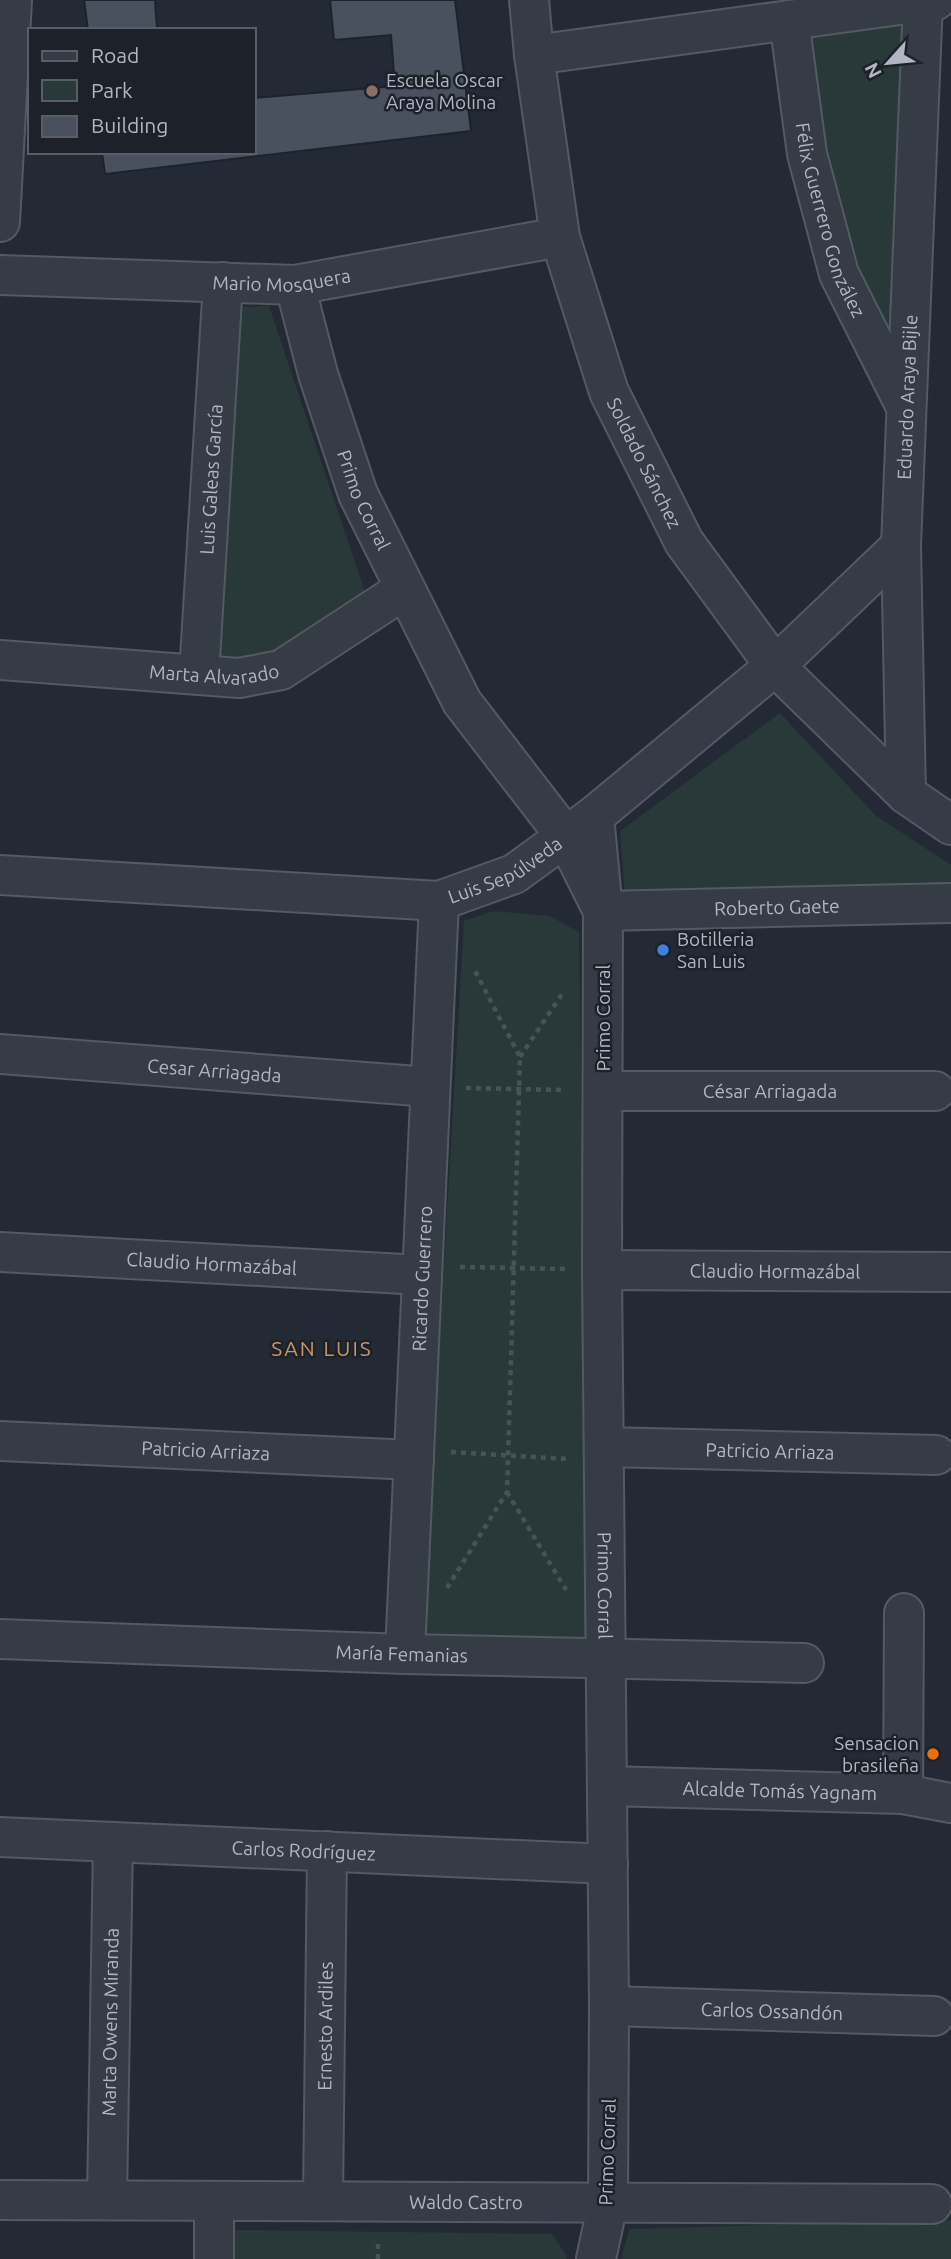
<svg xmlns="http://www.w3.org/2000/svg" width="951" height="2259" viewBox="0 0 951 2259" font-family="Ubuntu,sans-serif">
  <style>
    .green { fill: #29393a }
    .building { fill: #4a515e; stroke: #1d232c; stroke-width: 2 }
    .lines { fill: none; stroke-linecap: round; stroke-linejoin: round }
    .minor-casing { stroke: #545963; stroke-width: 42 }
    .tertiary-casing { stroke: #545963; stroke-width: 42 }
    .path { stroke: #465457; stroke-width: 4.5; stroke-dasharray: 5 5; stroke-linecap: butt }
    .minor { stroke: #363c45; stroke-width: 38 }
    .tertiary { stroke: #363c45; stroke-width: 38 }
    .education-dot { fill: #8d6e63; stroke: #1c212a; stroke-width: 2.5 }
    .shop-dot { fill: #3f7fe0; stroke: #1c212a; stroke-width: 2.5 }
    .food-dot { fill: #e8710a; stroke: #1c212a; stroke-width: 2.5 }
    .labels { text-anchor: middle; stroke-width: 5; stroke-linejoin: round; paint-order: stroke }
    .poi-label { font-size: 19px; fill: #b1b6c2; stroke: #1c212a; text-anchor: start }
    .street-label { font-size: 19px; fill: #b1b6c2; stroke: #1c212a }
    .neighbourhood-label { font-size: 21px; letter-spacing: 2px; fill: #c49569; stroke: #1c212a }
  </style>
  <rect width="100%" height="100%" fill="#232a35"/>
  <g class="green">
    <polygon points="902,24 897,361 849,243 814,108 802,34"/>
    <polygon points="269,306 367,598 262,662 212,658 236,307"/>
    <polygon points="780,713 875,815 951,865 951,893 625,895 620,831"/>
    <polygon points="494,911 549,916 579,932 588,1648 422,1641 464,921"/>
    <polygon points="951,2220 951,2259 621,2259 629,2229"/>
    <polygon points="234,2230 552,2234 567,2256 566,2259 233,2259"/>
  </g>
  <g class="building">
    <polygon points="84,0 155,0 157,30 88,30"/>
    <polygon points="330,0 455,0 471,131 105,174 102,152 254,152 254,98 395,86 391,35 334,40"/>
  </g>
  <g class="lines">
    <g class="minor-casing">
      <g id="minor">
        <path id="s1" d="M 789,20 L 807,154 L 839,274 L 905,405"/>
        <polyline points="534,55 936,0"/>
        <polyline points="0,222 12,0"/>
        <path id="s2" d="M 0,275 L 295,285 L 560,237"/>
        <path id="s3" d="M 295,285 L 318,374 L 358,494 L 462,702 L 566,837 L 603,911 L 951,903"/>
        <path id="s4" d="M 0,660 L 239,678 L 281,670 L 405,589"/>
        <path id="s5" d="M 199,675 L 223,282"/>
        <path id="s6" d="M 906,794 L 901,546 L 923,0"/>
        <path id="s7" d="M 594,816 L 603,911 L 602,1270 L 609,2006 L 608,2203 L 596,2259"/>
        <path id="s8" d="M 0,875 L 439,901 L 514,874 L 594,816 L 775,666 L 901,546"/>
        <path id="s9" d="M 0,1054 L 430,1087"/>
        <path id="s10" d="M 604,1091 L 935,1091"/>
        <path id="s11" d="M 0,1252 L 422,1275"/>
        <path id="s12" d="M 602,1270 L 949,1272"/>
        <path id="s13" d="M 0,1441 L 414,1460"/>
        <path id="s14" d="M 604,1447 L 936,1455"/>
        <path id="s15" d="M 0,1639 L 405,1654 L 804,1663"/>
        <path id="s16" d="M 405,1654 L 439,901"/>
        <path id="s17" d="M 608,1786 L 903,1794 L 951,1803"/>
        <polyline points="903,1794 904,1613"/>
        <path id="s18" d="M 0,1837 L 608,1864"/>
        <path id="s19" d="M 609,2006 L 934,2016"/>
        <path id="s20" d="M 0,2200 L 932,2204"/>
        <path id="s21" d="M 107,2200 L 113,1842"/>
        <polyline points="214,2201 214,2259"/>
        <path id="s22" d="M 323,2201 L 327,1851"/>
      </g>
    </g>
    <g class="tertiary-casing">
      <g id="tertiary">
        <path id="s23" d="M 529,0 L 534,55 L 560,237 L 609,392 L 684,542 L 775,666 L 906,794 L 951,825"/>
      </g>
    </g>
    <g class="path">
      <polyline points="520,1057 564,991"/>
      <polyline points="466,1088 566,1090"/>
      <polyline points="460,1267 567,1269"/>
      <polyline points="451,1452 568,1459"/>
      <polyline points="507,1492 566,1590"/>
      <polyline points="447,1588 507,1492 520,1057 475,971"/>
      <polyline points="378,2259 378,2239"/>
    </g>
    <use href="#minor" class="minor"/>
    <use href="#tertiary" class="tertiary"/>
  </g>
  <circle class="education-dot" cx="372" cy="91" r="7"/>
  <circle class="shop-dot" cx="663" cy="950" r="7"/>
  <circle class="food-dot" cx="933" cy="1754" r="7"/>
  <g class="labels">
    <g class="poi-label">
      <text x="386" y="87">Escuela Oscar<tspan x="386" dy="22">Araya Molina</tspan></text>
      <text x="677" y="946">Botilleria<tspan x="677" dy="22">San Luis</tspan></text>
      <text x="919" y="1750" text-anchor="end">Sensacion<tspan x="919" dy="22">brasileña</tspan></text>
    </g>
    <g class="street-label">
      <text dy="7" stroke="none"><textPath href="#s1" startOffset="205">Félix Guerrero González</textPath></text>
      <text dy="7" stroke="none"><textPath href="#s2" startOffset="282">Mario Mosquera</textPath></text>
      <text dy="7" stroke="none"><textPath href="#s6" startOffset="397">Eduardo Araya Bijle</textPath></text>
      <text dy="7" stroke="none"><textPath href="#s23" startOffset="481">Soldado Sánchez</textPath></text>
      <text dy="7" stroke="none"><textPath href="#s5" startOffset="196">Luis Galeas García</textPath></text>
      <text dy="7" stroke="none"><textPath href="#s3" startOffset="226">Primo Corral</textPath></text>
      <text dy="7" stroke="none"><textPath href="#s4" startOffset="215">Marta Alvarado</textPath></text>
      <text dy="7" stroke="none"><textPath href="#s8" startOffset="513">Luis Sepúlveda</textPath></text>
      <text dy="7" stroke="none"><textPath href="#s3" startOffset="878">Roberto Gaete</textPath></text>
      <text transform="translate(603 1018) rotate(-90)" y="7">Primo Corral</text>
      <text dy="7" stroke="none"><textPath href="#s9" startOffset="215">Cesar Arriagada</textPath></text>
      <text dy="7" stroke="none"><textPath href="#s10" startOffset="166">César Arriagada</textPath></text>
      <text dy="7" stroke="none"><textPath href="#s11" startOffset="212">Claudio Hormazábal</textPath></text>
      <text dy="7" stroke="none"><textPath href="#s12" startOffset="173">Claudio Hormazábal</textPath></text>
      <text dy="7" stroke="none"><textPath href="#s16" startOffset="376">Ricardo Guerrero</textPath></text>
      <text dy="7" stroke="none"><textPath href="#s13" startOffset="206">Patricio Arriaza</textPath></text>
      <text dy="7" stroke="none"><textPath href="#s14" startOffset="166">Patricio Arriaza</textPath></text>
      <text dy="7" stroke="none"><textPath href="#s7" startOffset="770">Primo Corral</textPath></text>
      <text dy="7" stroke="none"><textPath href="#s15" startOffset="402">María Femanias</textPath></text>
      <text dy="7" stroke="none"><textPath href="#s17" startOffset="172">Alcalde Tomás Yagnam</textPath></text>
      <text dy="7" stroke="none"><textPath href="#s18" startOffset="304">Carlos Rodríguez</textPath></text>
      <text dy="7" stroke="none"><textPath href="#s19" startOffset="163">Carlos Ossandón</textPath></text>
      <text dy="7" stroke="none"><textPath href="#s21" startOffset="178">Marta Owens Miranda</textPath></text>
      <text dy="7" stroke="none"><textPath href="#s22" startOffset="175">Ernesto Ardiles</textPath></text>
      <text transform="translate(607 2152) rotate(-88)" y="7">Primo Corral</text>
      <text dy="7" stroke="none"><textPath href="#s20" startOffset="466">Waldo Castro</textPath></text>
    </g>
    <g class="neighbourhood-label">
      <text x="322" y="1356">SAN LUIS</text>
    </g>
  </g>
  <rect x="28" y="28" width="228" height="126" fill="#1c212a" stroke="#585d67" stroke-width="2"/>
  <rect x="42" y="51" width="35" height="10" fill="#363c45" stroke="#585d67" stroke-width="2"/>
  <text x="91" y="63" font-size="21" fill="#b1b6c2">Road</text>
  <rect x="42" y="80" width="35" height="21" fill="#29393a" stroke="#585d67" stroke-width="2"/>
  <text x="91" y="98" font-size="21" fill="#b1b6c2">Park</text>
  <rect x="42" y="116" width="35" height="21" fill="#4a515e" stroke="#585d67" stroke-width="2"/>
  <text x="91" y="133" font-size="21" fill="#b1b6c2">Building</text>
  <g transform="translate(888 63) rotate(243)" stroke="#1c212a" stroke-width="5" paint-order="stroke">
  <path d="M0-5L12 26L0 18L-12 26Z" fill="#b1b6c2"/>
  <text y="-10" font-size="19" font-weight="bold" text-anchor="middle" fill="#b1b6c2">N</text>
  </g>
</svg>
